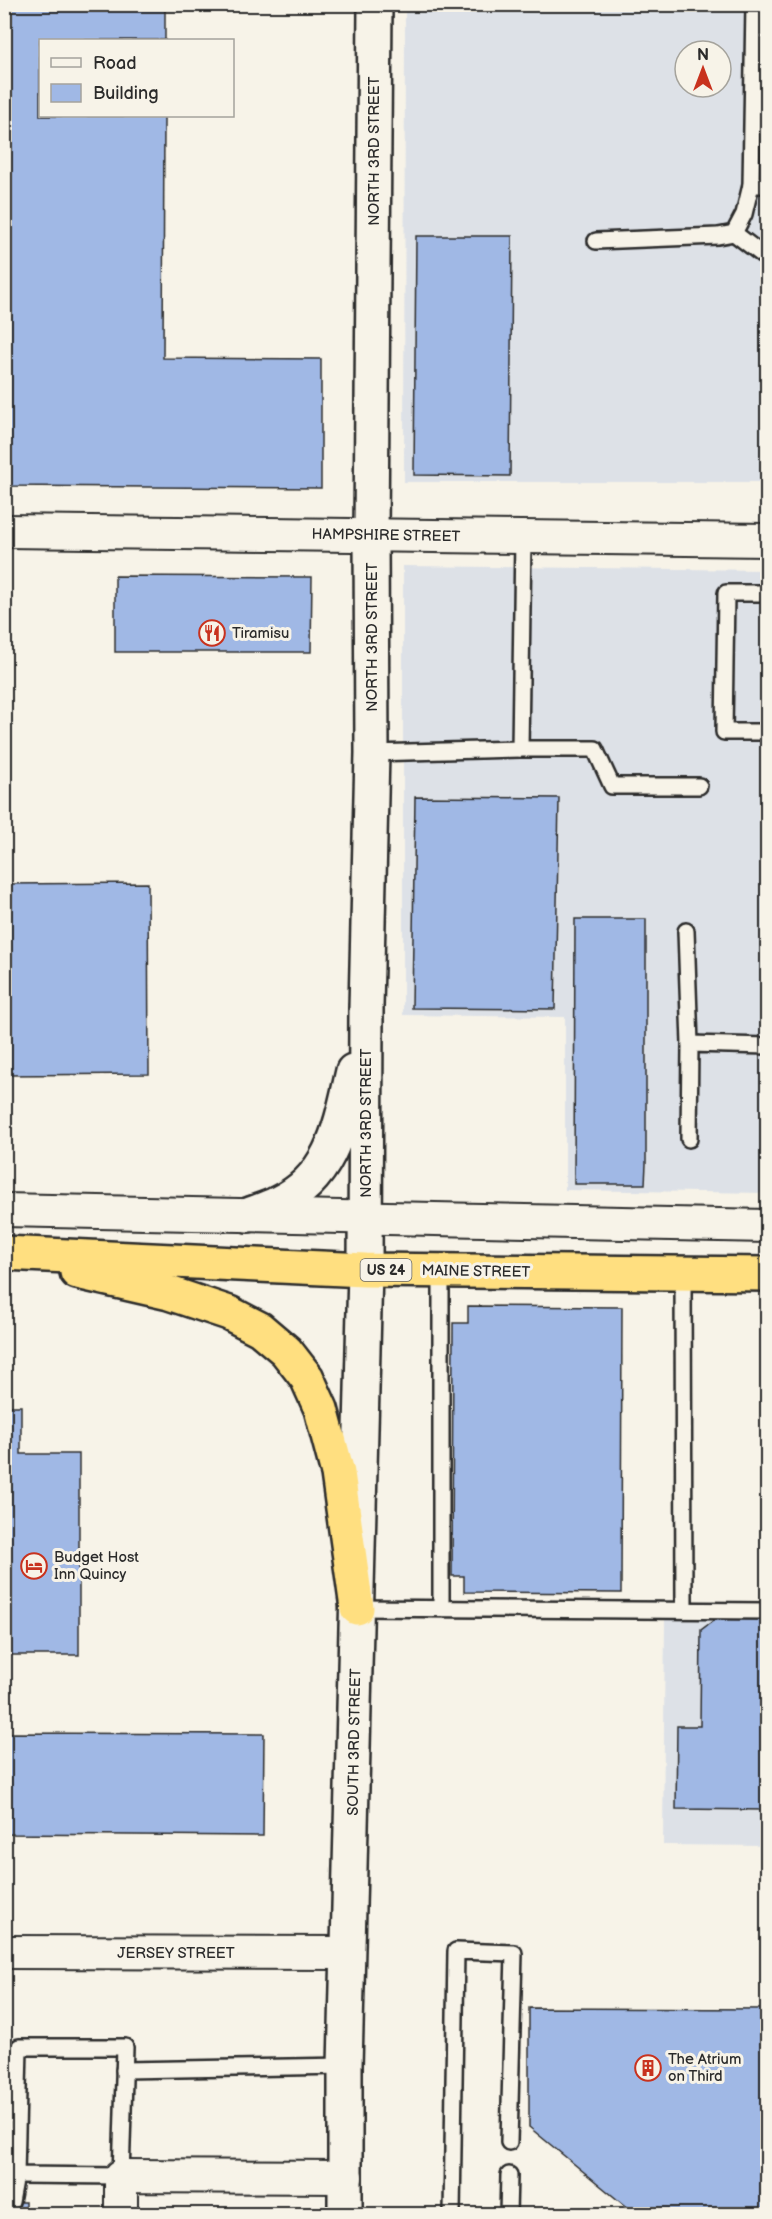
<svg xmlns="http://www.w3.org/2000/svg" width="772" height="2219" viewBox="0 0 772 2219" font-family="'Balsamiq Sans',sans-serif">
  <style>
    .built { fill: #dde1e7; fill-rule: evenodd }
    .building { fill: #a0b8e5; stroke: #2b2b2b; stroke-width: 1.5 }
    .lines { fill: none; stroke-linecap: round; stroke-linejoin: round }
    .service-casing { stroke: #2b2b2b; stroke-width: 20 }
    .minor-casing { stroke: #2b2b2b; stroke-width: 36 }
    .secondary-casing { stroke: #2b2b2b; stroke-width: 38 }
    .trunk-casing { stroke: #2b2b2b; stroke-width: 38 }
    .service { stroke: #f7f3e8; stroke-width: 15 }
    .minor { stroke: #f7f3e8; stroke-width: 32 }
    .secondary { stroke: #f7f3e8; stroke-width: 33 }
    .trunk { stroke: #ffdf80; stroke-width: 33 }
    .labels { text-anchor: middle; stroke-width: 6; stroke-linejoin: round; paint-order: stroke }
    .shield { fill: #f7f3e8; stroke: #686764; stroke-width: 1.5 }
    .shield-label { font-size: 14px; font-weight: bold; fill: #2b2b2b }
    .street-label { font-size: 15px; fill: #2b2b2b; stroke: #f7f3e8 }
    .poi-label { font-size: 15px; fill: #2b2b2b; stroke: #f7f3e8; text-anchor: start }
  </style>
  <rect width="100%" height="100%" fill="#f7f3e8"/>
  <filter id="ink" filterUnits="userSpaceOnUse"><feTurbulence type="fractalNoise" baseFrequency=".0167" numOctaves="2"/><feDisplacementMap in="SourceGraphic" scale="12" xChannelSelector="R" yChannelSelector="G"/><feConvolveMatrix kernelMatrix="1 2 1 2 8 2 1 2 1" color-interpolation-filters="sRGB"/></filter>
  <g filter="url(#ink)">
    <g class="built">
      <path d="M 405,5 L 767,5 L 767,482 L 404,482 ZM 685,51 L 721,51 L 721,87 L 685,87 Z"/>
      <polygon points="403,566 767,570 767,1193 565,1190 565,1017 403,1015"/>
      <polygon points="665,1617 767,1618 767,1846 663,1845"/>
    </g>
    <g class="building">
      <polygon points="4,4 165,4 165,40 40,40 40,116 164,116 163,358 321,359 321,488 4,486"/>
      <polygon points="416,236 512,236 510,476 414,475"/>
      <polygon points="115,576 312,577 311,652 115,652"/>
      <polygon points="415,797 559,798 555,1009 412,1008"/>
      <polygon points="148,883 149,1074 4,1075 4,884"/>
      <polygon points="575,919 646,919 646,1164 645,1184 574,1184"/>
      <polygon points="468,1306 622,1307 621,1593 464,1592 464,1576 452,1576 453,1323 468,1323"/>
      <polygon points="4,1406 21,1406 21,1454 79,1454 79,1655 4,1655"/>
      <polygon points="717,1618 768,1618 768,1810 676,1809 677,1726 700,1726 701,1630"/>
      <polygon points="4,1733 264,1734 263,1836 4,1834"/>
      <polygon points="529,2008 768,2009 768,2214 635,2214 529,2127"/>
      <rect x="4" y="2202" width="21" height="12"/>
    </g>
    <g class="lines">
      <g class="service-casing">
        <g id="service">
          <polyline points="754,4 751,185 768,185"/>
          <polyline points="734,233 768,259"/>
          <polyline points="596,241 718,236 734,233 744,214 751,185"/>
          <polyline points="768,593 726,593 724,732 768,732"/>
          <polyline points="520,749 595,749 612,786 699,786"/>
          <polyline points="372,753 520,749 523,537"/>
          <polyline points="686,931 690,1044"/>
          <polyline points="689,1139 690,1044 768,1046"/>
          <polyline points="441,1271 441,1608"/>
          <polyline points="683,1273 684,1610"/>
          <polyline points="357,1608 768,1611"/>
          <polygon points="19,2047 125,2047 121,2176 16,2175"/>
          <polyline points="124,2070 345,2066"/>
          <polyline points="11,2202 16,2175"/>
          <polyline points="452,2214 456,1951 514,1953 509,2142"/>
          <polyline points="508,2214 509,2175"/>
        </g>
      </g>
      <g class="minor-casing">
        <g id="minor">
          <polyline points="4,531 768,540"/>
          <polyline points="4,1210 768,1226"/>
          <polyline points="4,1952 348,1953"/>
          <polyline points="121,2214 121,2176 346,2177"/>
        </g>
      </g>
      <g class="secondary-casing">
        <g id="secondary">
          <path d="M 248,1215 C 258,1211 269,1208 278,1203 C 333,1178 341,1123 353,1071"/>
          <polyline points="345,2214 345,2066 365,1270 366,1008 372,753 371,535 375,4"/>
        </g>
      </g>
      <g class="trunk-casing">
        <g id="trunk">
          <polyline points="4,1253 365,1270 768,1274"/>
          <polyline points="77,1272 169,1293 229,1313 260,1329 286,1351 307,1378 321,1409 338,1473 357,1608"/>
        </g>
      </g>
      <use href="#service" class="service"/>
      <use href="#minor" class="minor"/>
      <use href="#secondary" class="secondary"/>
      <use href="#trunk" class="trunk"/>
    </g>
  </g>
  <defs>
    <g id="restaurant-ring" transform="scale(1.35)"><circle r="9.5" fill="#f7f3e8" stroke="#c8321e" stroke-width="1.5"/><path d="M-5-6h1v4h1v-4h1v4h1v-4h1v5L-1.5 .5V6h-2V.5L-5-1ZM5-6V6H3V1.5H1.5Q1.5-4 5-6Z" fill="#c8321e"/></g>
    <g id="hotel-ring" transform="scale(1.35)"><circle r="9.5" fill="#f7f3e8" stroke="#c8321e" stroke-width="1.5"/><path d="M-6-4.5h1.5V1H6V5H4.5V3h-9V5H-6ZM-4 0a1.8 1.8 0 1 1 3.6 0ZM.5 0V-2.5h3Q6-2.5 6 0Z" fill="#c8321e"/></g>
    <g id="building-ring" transform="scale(1.35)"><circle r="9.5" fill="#f7f3e8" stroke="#c8321e" stroke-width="1.5"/><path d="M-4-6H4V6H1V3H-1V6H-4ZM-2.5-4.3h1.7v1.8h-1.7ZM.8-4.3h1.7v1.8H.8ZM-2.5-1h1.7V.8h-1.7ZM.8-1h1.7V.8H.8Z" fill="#c8321e"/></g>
  </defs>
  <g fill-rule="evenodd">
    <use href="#restaurant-ring" x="212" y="633"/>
    <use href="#hotel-ring" x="34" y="1566"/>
    <use href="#building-ring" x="648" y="2068"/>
  </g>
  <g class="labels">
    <rect class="shield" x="360.5" y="1259" width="51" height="22" rx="4.5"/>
    <g class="shield-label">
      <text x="386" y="1275">US 24</text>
    </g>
    <g class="street-label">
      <text transform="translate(374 151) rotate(-90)" y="5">NORTH 3RD STREET</text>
      <text transform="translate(386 535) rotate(1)" y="5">HAMPSHIRE STREET</text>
      <text transform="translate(372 637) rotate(-90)" y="5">NORTH 3RD STREET</text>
      <text transform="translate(366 1123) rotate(-90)" y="5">NORTH 3RD STREET</text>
      <text transform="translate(476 1271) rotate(1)" y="5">MAINE STREET</text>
      <text transform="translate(354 1742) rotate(-89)" y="5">SOUTH 3RD STREET</text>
      <text x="176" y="1958">JERSEY STREET</text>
    </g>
    <g class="poi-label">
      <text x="232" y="638">Tiramisu</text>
      <text x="54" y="1562">Budget Host<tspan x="54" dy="17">Inn Quincy</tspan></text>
      <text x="668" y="2064">The Atrium<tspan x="668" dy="17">on Third</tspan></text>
    </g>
  </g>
  <rect width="772" height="2219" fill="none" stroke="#f7f3e8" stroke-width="24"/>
  <rect x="12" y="12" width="748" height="2195" fill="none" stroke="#2b2b2b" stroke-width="2" filter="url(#ink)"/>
  <rect x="39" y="39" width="195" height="78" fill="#f7f3e8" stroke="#a5a39c" stroke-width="1.5"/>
  <rect x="51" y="58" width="30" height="9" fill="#f7f3e8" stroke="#a5a39c" stroke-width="1.5"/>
  <text x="93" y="69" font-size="18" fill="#2b2b2b">Road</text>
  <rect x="51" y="84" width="30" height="18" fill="#a0b8e5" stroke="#a5a39c" stroke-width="1.5"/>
  <text x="93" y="99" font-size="18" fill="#2b2b2b">Building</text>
  <g transform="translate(703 69)"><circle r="28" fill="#f7f3e8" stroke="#a5a39c" stroke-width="1.5"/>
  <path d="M0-4.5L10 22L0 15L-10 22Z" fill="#c8321e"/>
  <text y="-9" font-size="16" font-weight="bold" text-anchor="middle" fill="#2b2b2b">N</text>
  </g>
</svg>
